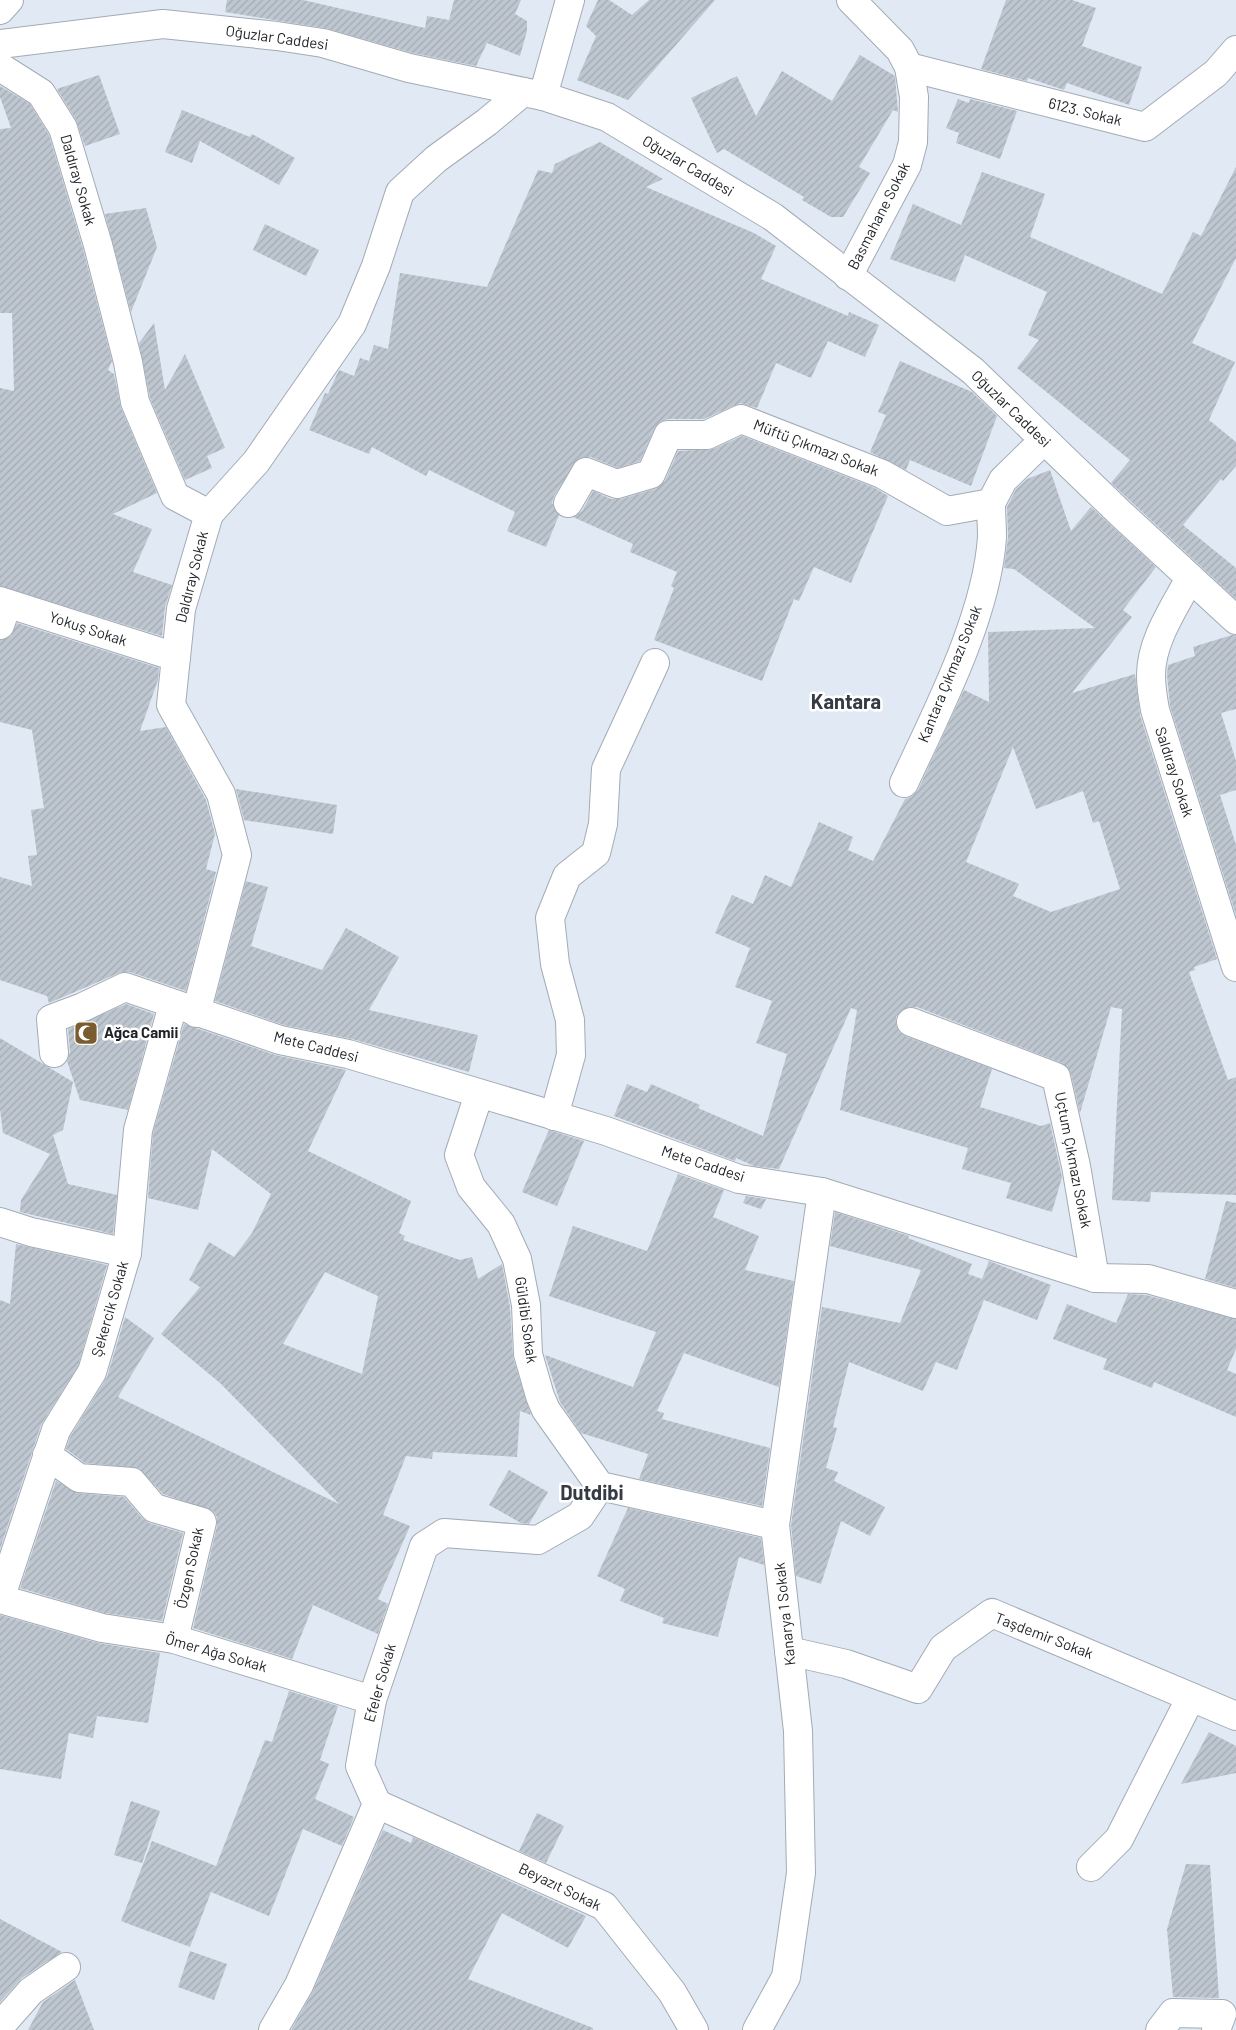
<svg xmlns="http://www.w3.org/2000/svg" width="1236" height="2030" viewBox="0 0 1236 2030" font-family="Barlow,sans-serif">
  <style>
    .building { fill: url(#building-hatch); fill-rule: evenodd }
    .lines { fill: none; stroke-linecap: round; stroke-linejoin: round }
    .minor-casing { stroke: #a3abb5; stroke-width: 30 }
    .minor { stroke: #fff; stroke-width: 28 }
    .labels { text-anchor: middle; stroke-width: 5; stroke-linejoin: round; paint-order: stroke }
    .street-label { font-size: 15px; fill: #1e2125; stroke: #fff }
    .poi-label { font-size: 15px; font-weight: bold; fill: #1e2125; stroke: #fff; text-anchor: start }
    .district-label { font-size: 20px; font-weight: bold; fill: #353b44; stroke: #fff }
  </style>
  <defs>
    <pattern id="building-hatch" width="6" height="6" patternUnits="userSpaceOnUse" patternTransform="scale(1.25)"><rect width="6" height="6" fill="#bec6d0"/><path d="M-1 1l2-2M0 6l6-6M5 7l2-2" fill="none" stroke="#a3aab2"/></pattern>
  </defs>
  <rect width="100%" height="100%" fill="#e1e9f4"/>
  <g class="building">
    <polygon points="227,0 303,0 425,28 427,16 449,20 454,0 521,0 515,14 527,21 527,31 520,56 487,43 476,66 413,53 325,28 225,12"/>
    <polygon points="598,0 609,0 632,15 649,0 715,0 628,100 577,80 596,36 586,26"/>
    <polygon points="1006,0 1072,0 1096,8 1082,46 1142,67 1129,105 1067,83 1064,90 1028,78 1027,81 981,69"/>
    <polygon points="860,55 895,76 898,112 893,110 859,167 870,173 843,217 831,217 802,200 804,197 724,149 717,153 691,98 737,76 756,116 782,71 832,101"/>
    <polygon points="99,75 120,134 85,146 76,120 57,89"/>
    <polygon points="0,86 30,104 49,135 83,249 112,361 108,370 114,374 121,408 157,493 113,514 152,529 133,572 172,585 165,607 162,636 0,586 0,388 14,391 12,313 0,313 0,129 11,128 0,97"/>
    <polygon points="958,99 969,103 970,99 1017,111 1000,159 956,143 959,133 946,128"/>
    <polygon points="182,110 250,137 252,134 295,158 279,185 200,141 192,163 165,152"/>
    <polygon points="600,142 663,179 646,187 754,233 776,246 761,279 848,316 849,312 879,325 865,357 828,341 811,378 776,363 757,408 740,403 704,419 668,419 660,422 654,429 640,461 618,468 591,457 578,459 554,496 552,503 559,515 546,547 507,531 515,512 429,470 426,476 372,447 369,454 309,430 325,393 328,394 339,370 354,376 360,358 369,361 374,345 388,349 400,273 487,287 538,170 552,173 555,164"/>
    <polygon points="1236,167 1236,258 1192,343 1235,362 1209,420 1236,442 1236,466 1223,481 1221,479 1183,525 1236,568 1236,599 1111,483 1130,460 1017,368 1039,340 1028,335 1047,292 965,255 955,282 890,259 913,204 961,225 982,172 1045,194 1030,237 1162,294 1193,232 1201,236"/>
    <polygon points="146,208 157,247 131,312 105,214"/>
    <polygon points="265,224 319,250 306,276 253,250"/>
    <polygon points="154,323 165,390 185,354 225,448 207,456 212,468 185,480 150,398 139,343"/>
    <polygon points="900,361 972,392 997,416 971,486 910,460 906,470 870,452 886,415 878,412"/>
    <polygon points="742,436 875,488 888,496 851,583 814,567 799,601 794,599 762,681 654,640 674,588 671,586 677,572 630,552 633,544 573,517 582,511 593,491 611,499 621,499 655,489 665,481 678,451 713,449"/>
    <path d="M 1050,470 L 1071,531 L 1091,507 L 1156,567 L 1123,610 L 1132,617 L 1072,693 L 1135,674 L 1140,715 L 1217,959 L 1194,967 L 1195,970 L 1189,972 L 1228,1080 L 1236,1077 L 1236,1195 L 1151,1192 L 1150,1202 L 1112,1200 L 1122,1009 L 1111,1007 L 1080,1113 L 1071,1074 L 1062,1063 L 917,1007 L 909,1007 L 902,1010 L 896,1017 L 896,1025 L 899,1032 L 905,1036 L 992,1069 L 980,1107 L 1041,1126 L 1050,1123 L 1062,1177 L 1052,1212 L 1006,1198 L 1011,1183 L 962,1169 L 968,1148 L 840,1110 L 857,1010 L 851,1008 L 779,1169 L 754,1166 L 736,1158 L 735,1161 L 614,1116 L 627,1084 L 647,1092 L 651,1084 L 700,1105 L 698,1108 L 763,1136 L 787,1054 L 756,1043 L 772,1001 L 735,987 L 750,948 L 715,933 L 732,895 L 753,904 L 765,875 L 791,887 L 819,822 L 853,837 L 848,850 L 873,861 L 905,799 L 912,796 L 918,790 L 964,690 L 989,702 L 988,632 L 1095,628 L 1014,569 L 1004,568 L 1008,537 L 1007,507 L 1016,489 L 1027,479 ZM 1013,747 L 1036,809 L 1083,791 L 1093,823 L 1099,821 L 1120,889 L 1051,912 L 1013,896 L 1019,884 L 966,862 Z"/>
    <polygon points="17,623 159,668 158,680 140,731 166,727 206,800 215,834 206,869 216,872 186,991 130,972 119,973 49,1003 47,996 0,980 0,877 32,886 28,856 37,855 31,810 44,808 32,730 0,722 0,640 11,636"/>
    <polygon points="1232,635 1236,635 1236,709 1221,713 1236,761 1236,790 1220,795 1236,845 1236,915 1170,706 1167,675 1168,665 1195,656 1193,647"/>
    <polygon points="236,789 337,805 333,834 244,820"/>
    <polygon points="246,881 268,887 251,946 322,970 346,928 399,957 369,1010 478,1035 469,1072 352,1039 284,1025 215,1001"/>
    <polygon points="126,1004 154,1014 128,1110 80,1100 67,1061 70,1052 68,1029"/>
    <path d="M 184,1024 L 275,1055 L 346,1070 L 308,1151 L 411,1201 L 399,1233 L 405,1236 L 403,1240 L 460,1260 L 472,1257 L 478,1279 L 502,1264 L 510,1307 L 513,1358 L 531,1415 L 520,1411 L 517,1457 L 433,1452 L 432,1459 L 406,1456 L 383,1515 L 410,1526 L 378,1599 L 388,1604 L 378,1634 L 313,1605 L 292,1659 L 193,1628 L 217,1526 L 217,1517 L 213,1511 L 163,1494 L 139,1468 L 85,1463 L 66,1449 L 70,1437 L 107,1377 L 125,1317 L 154,1338 L 118,1397 L 339,1504 L 220,1383 L 161,1334 L 200,1287 L 189,1280 L 209,1242 L 234,1257 L 252,1233 L 271,1194 L 212,1149 L 198,1210 L 148,1198 L 153,1133 ZM 325,1272 L 378,1296 L 362,1374 L 283,1344 Z"/>
    <polygon points="0,1038 73,1082 63,1130 53,1135 68,1184 117,1195 113,1234 20,1212 21,1200 50,1154 3,1133 0,1109"/>
    <polygon points="549,1130 584,1141 557,1206 522,1192"/>
    <polygon points="678,1174 724,1190 713,1217 759,1236 745,1270 794,1281 779,1387 684,1353 657,1411 664,1413 662,1419 770,1448 762,1506 639,1479 648,1454 581,1433 560,1402 545,1355 633,1387 656,1332 549,1296 573,1226 647,1251"/>
    <polygon points="746,1196 766,1199 761,1209 743,1203"/>
    <polygon points="1226,1201 1236,1203 1236,1288 1205,1279"/>
    <polygon points="835,1212 909,1236 908,1238 972,1264 968,1274 982,1279 989,1261 1051,1285 1037,1320 984,1300 957,1370 936,1362 923,1391 849,1362 833,1427 837,1428 826,1468 838,1472 834,1481 885,1507 870,1536 841,1521 821,1584 796,1576 791,1525 822,1307 900,1323 921,1270 830,1246"/>
    <polygon points="16,1244 107,1265 78,1366 41,1425 0,1549 0,1300 10,1304"/>
    <polygon points="1128,1294 1146,1295 1236,1319 1236,1349 1227,1370 1236,1374 1236,1417 1154,1382 1152,1388 1103,1369 1107,1359 1053,1339 1067,1304 1116,1323"/>
    <polygon points="509,1470 548,1492 529,1524 521,1523 489,1505"/>
    <polygon points="56,1481 77,1493 124,1497 142,1518 149,1523 183,1533 162,1621 105,1613 20,1588"/>
    <polygon points="628,1508 761,1538 764,1565 739,1557 718,1637 662,1623 664,1618 620,1601 625,1589 597,1576"/>
    <polygon points="0,1615 98,1643 160,1653 148,1723 97,1716 93,1738 69,1733 61,1779 0,1769"/>
    <polygon points="289,1691 338,1706 320,1760 329,1764 315,1799 354,1817 342,1846 303,1829 269,1916 211,1892 190,1947 121,1921 152,1841 216,1866 265,1740 272,1742"/>
    <polygon points="1209,1732 1236,1746 1236,1773 1181,1784"/>
    <polygon points="131,1801 160,1811 142,1863 114,1855"/>
    <polygon points="537,1813 564,1826 546,1863 519,1851"/>
    <polygon points="383,1830 411,1843 413,1837 586,1916 568,1948 502,1913 468,1979 593,2028 593,2030 291,2030 313,1991"/>
    <polygon points="1186,1864 1210,1865 1219,1998 1173,1997 1167,1929"/>
    <polygon points="0,1919 62,1952 22,1978 0,2002"/>
    <polygon points="190,1951 227,1964 214,2000 178,1987"/>
    <polygon points="75,1980 94,2030 28,2030 43,2002"/>
  </g>
  <g class="lines">
    <g class="minor-casing">
      <g id="minor">
        <polyline points="0,10 9,0"/>
        <polyline points="0,44 163,24 277,36 323,43 409,68 543,96 607,117 773,217 973,371 1120,513 1236,620"/>
        <polyline points="0,67 41,93 63,128 98,245 128,362 135,402 175,496 209,514 181,609 171,705 221,794 237,855 196,1013"/>
        <polyline points="909,67 1145,127 1216,73 1236,50"/>
        <polyline points="543,96 570,0"/>
        <polyline points="848,276 907,165 913,142 914,97 909,67 900,50 851,0"/>
        <polyline points="568,503 586,472 617,484 651,474 668,435 707,435 741,419 882,474 947,511 991,503 1003,480 1044,440"/>
        <polyline points="209,514 256,462 352,324 376,266 400,192 436,159 487,122 523,92"/>
        <path d="M 1190,578 C 1174,608 1151,641 1151,675 C 1151,687 1153,699 1155,710 L 1236,967"/>
        <polyline points="0,601 176,657"/>
        <polyline points="0,625 7,604"/>
        <path d="M 904,783 C 937,712 987,616 992,537 C 992,526 991,514 991,503"/>
        <polyline points="911,1022 1056,1077 1076,1166 1095,1278"/>
        <polyline points="54,1053 51,1019 83,1007 125,987 280,1040 348,1054 606,1131 739,1179 822,1192 1095,1278 1148,1279 1236,1304"/>
        <polyline points="479,1094 459,1155 471,1187 501,1224 517,1259 526,1305 528,1354 540,1396 546,1410 600,1486 775,1525"/>
        <polyline points="554,1116 571,1055 570,1020 555,964 550,918 567,876 596,853 603,824 606,769 655,663"/>
        <polyline points="0,1222 31,1232 127,1253"/>
        <polyline points="47,1455 79,1478 132,1482 154,1508 202,1522 174,1639"/>
        <polyline points="0,1599 56,1430 92,1372 127,1253 138,1130 173,1005"/>
        <polyline points="0,1599 102,1628 174,1639 372,1700"/>
        <polyline points="789,1651 846,1664 918,1689 943,1648 992,1613 1236,1716"/>
        <polyline points="377,1804 604,1906 672,1992 694,2030"/>
        <polyline points="1091,1867 1119,1839 1191,1697"/>
        <polyline points="0,2026 31,1991 66,1967"/>
        <polyline points="273,2030 299,1985 377,1804 360,1766 372,1700 424,1546 444,1533 538,1540 580,1516 600,1486"/>
        <polyline points="757,2030 786,1977 801,1873 798,1731 775,1525 822,1192"/>
        <polyline points="1160,2030 1173,2013 1222,2014 1216,2030"/>
      </g>
    </g>
    <use href="#minor" class="minor"/>
  </g>
  <defs>
    <g id="mosque-square" transform="scale(1.25)"><rect x="-9" y="-9" width="18" height="18" rx="4" fill="#7a5c30" stroke="#fff"/><path d="M3.5-4.9A6 6 0 1 0 3.5 4.9A5 5 0 1 1 3.5-4.9Z" fill="#fff"/></g>
  </defs>
  <g fill-rule="evenodd">
    <use href="#mosque-square" x="86" y="1033"/>
  </g>
  <g class="labels">
    <g class="street-label">
      <text transform="translate(277 38) rotate(8)" y="5">Oğuzlar Caddesi</text>
      <text transform="translate(1085 112) rotate(14)" y="5">6123. Sokak</text>
      <text transform="translate(688 166) rotate(31)" y="5">Oğuzlar Caddesi</text>
      <text transform="translate(78 180) rotate(74)" y="5">Daldıray Sokak</text>
      <text transform="translate(879 216) rotate(-63)" y="5">Basmahane Sokak</text>
      <text transform="translate(1011 409) rotate(44)" y="5">Oğuzlar Caddesi</text>
      <text transform="translate(816 448) rotate(21)" y="5">Müftü Çıkmazı Sokak</text>
      <text transform="translate(192 577) rotate(-76)" y="5">Daldıray Sokak</text>
      <text transform="translate(88 629) rotate(18)" y="5">Yokuş Sokak</text>
      <text transform="translate(950 674) rotate(-68)" y="5">Kantara Çıkmazı Sokak</text>
      <text transform="translate(1174 772) rotate(72)" y="5">Saldıray Sokak</text>
      <text transform="translate(316 1047) rotate(14)" y="5">Mete Caddesi</text>
      <text transform="translate(1073 1160) rotate(79)" y="5">Uçtum Çıkmazı Sokak</text>
      <text transform="translate(703 1164) rotate(18)" y="5">Mete Caddesi</text>
      <text transform="translate(110 1309) rotate(-74)" y="5">Şekercik Sokak</text>
      <text transform="translate(526 1320) rotate(82)" y="5">Güldibi Sokak</text>
      <text transform="translate(190 1568) rotate(-78)" y="5">Özgen Sokak</text>
      <text transform="translate(785 1614) rotate(-96)" y="5">Kanarya 1 Sokak</text>
      <text transform="translate(1044 1636) rotate(21)" y="5">Taşdemir Sokak</text>
      <text transform="translate(216 1653) rotate(16)" y="5">Ömer Ağa Sokak</text>
      <text transform="translate(380 1683) rotate(-74)" y="5">Efeler Sokak</text>
      <text transform="translate(560 1887) rotate(26)" y="5">Beyazıt Sokak</text>
    </g>
    <g class="poi-label">
      <text x="104" y="1038">Ağca Camii</text>
    </g>
    <g class="district-label">
      <text x="846" y="709">Kantara</text>
      <text x="592" y="1500">Dutdibi</text>
    </g>
  </g>
</svg>
